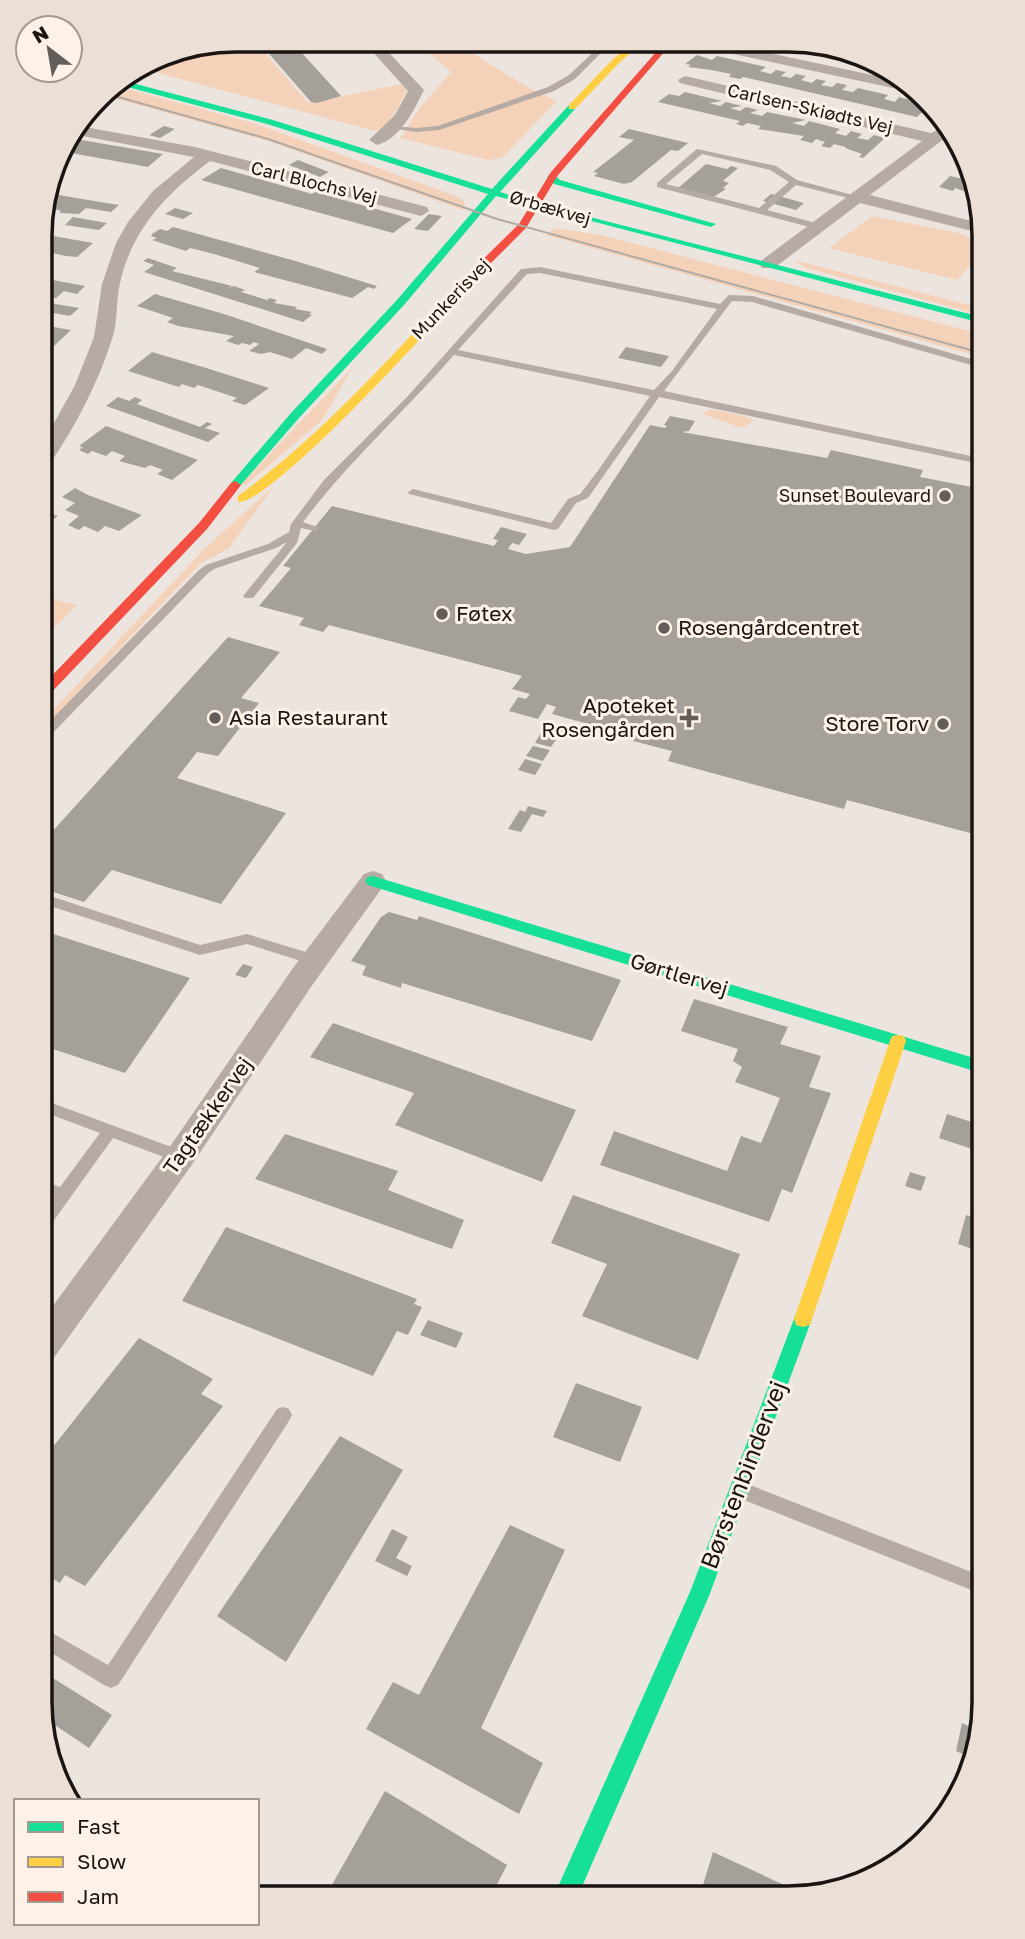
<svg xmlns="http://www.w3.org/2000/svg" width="1025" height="1939" viewBox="0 0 1025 1939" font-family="'Golos Text',sans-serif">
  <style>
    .green { fill: #f4d2b9 }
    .building { fill: #a6a09b }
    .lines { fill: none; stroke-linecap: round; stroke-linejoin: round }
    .lane { fill: #b5aba4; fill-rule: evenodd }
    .street { fill: #b5aba4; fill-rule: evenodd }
    .fast { fill: #16e098; fill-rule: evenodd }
    .slow { fill: #ffcf43; fill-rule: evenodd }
    .jam { fill: #f24e42; fill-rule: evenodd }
    .tram { stroke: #b2aba5; stroke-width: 2 }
    .poi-dot { fill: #645e5a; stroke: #fef1e7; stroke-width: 2.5 }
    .labels { text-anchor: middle; stroke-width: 6; stroke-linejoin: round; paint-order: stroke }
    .far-street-label { font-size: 18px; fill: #1a1512; stroke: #fef1e7 }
    .far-poi-label { font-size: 18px; fill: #1a1512; stroke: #fef1e7; text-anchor: end }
    .poi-label { font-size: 21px; fill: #1a1512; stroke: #fef1e7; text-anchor: start }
    .street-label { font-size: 21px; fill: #1a1512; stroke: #fef1e7 }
    .near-street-label { font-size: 24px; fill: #1a1512; stroke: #fef1e7 }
    .rim { fill: none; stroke: #1a1512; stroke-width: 3.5 }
  </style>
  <rect width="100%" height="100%" fill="#ece5df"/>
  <g class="green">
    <path d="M 236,40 L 254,40 L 308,103 L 402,84 L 407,90 C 399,106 392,124 375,131 L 165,75 L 142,67 L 162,55 Z"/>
    <polygon points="415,41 454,42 529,88 557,101 502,158 488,160 400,138 419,109 451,72"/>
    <polygon points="113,85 253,123 456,196 464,201 465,207 463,210 268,141 102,95"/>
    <polygon points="872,216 963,234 985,249 957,280 829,248"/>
    <polygon points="556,228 601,235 985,335 985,358 545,235"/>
    <polygon points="794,260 985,309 985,316 806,268"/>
    <polygon points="353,367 322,420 246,485 241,484"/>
    <polygon points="712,409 751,418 754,420 745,427 739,427 702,414"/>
    <polygon points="274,486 229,548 200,564 41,731 41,723 204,549"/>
    <polygon points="41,596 77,605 41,641"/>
  </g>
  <g class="building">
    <polygon points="257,40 291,41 341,96 317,103 311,102"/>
    <polygon points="786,44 826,44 858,60 837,59 840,56 817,54 819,52"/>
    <polygon points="697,55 712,60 717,56 766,67 760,71 771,74 776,70 786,72 781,76 791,78 796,74 806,76 801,80 812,83 816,79 826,81 821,85 832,87 837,83 847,85 842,90 853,92 858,88 888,95 884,99 895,102 899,97 929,105 917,117 743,77 740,79 729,77 731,74 711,70 688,67 691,65 685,64"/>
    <polygon points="685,92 722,101 709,103 720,106 726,102 742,106 730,108 740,111 746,107 758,110 750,113 762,116 767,112 806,120 792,123 804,126 809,121 840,129 835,133 846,136 851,131 862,134 857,138 868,140 874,135 885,138 863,158 859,157 862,154 845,148 846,147 834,144 830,148 821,146 825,142 816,139 812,143 800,140 804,136 758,129 761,126 747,123 743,126 736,124 740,121 658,102 669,94 679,96"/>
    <polygon points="164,126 175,129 160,138 149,135"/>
    <polygon points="629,129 688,143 678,151 671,150 632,182 624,184 594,176 598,173 593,172 634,140 619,137"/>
    <polygon points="70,138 163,154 148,167 60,151"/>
    <polygon points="298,160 329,172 320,177 289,165"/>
    <polygon points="706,164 727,169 731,166 738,168 723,181 729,183 723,188 726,189 712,198 677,189"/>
    <polygon points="221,168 312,194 315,192 412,219 393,233 201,180"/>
    <polygon points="950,176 976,182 978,196 955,188 953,191 939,187"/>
    <polygon points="47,193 94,201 119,205 111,212 86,208 79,214 59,213 61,211 44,206"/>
    <polygon points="771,194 804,203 796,210 763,201"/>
    <polygon points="175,208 193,213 183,219 165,214"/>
    <polygon points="429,214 442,216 428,231 414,229"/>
    <polygon points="73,217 107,223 99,230 65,225"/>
    <polygon points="173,227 299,262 377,286 374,289 368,287 352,298 254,272 260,268 214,254 190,248 186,251 152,240 157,238 151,236 152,234 160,229 167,231"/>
    <polygon points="42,234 93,243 77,257 66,256 42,251"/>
    <polygon points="148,258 177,268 172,271 232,286 228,288 234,286 245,290 241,292 267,300 270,298 277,300 274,303 297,307 295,309 312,312 309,314 312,315 303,322 144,272 154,265 143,261"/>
    <polygon points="42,278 85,286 77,294 64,291 56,298 44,298 42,297"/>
    <polygon points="155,294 227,315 327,349 322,354 306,348 292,359 270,352 261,354 249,351 259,344 254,342 250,345 242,343 238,345 226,341 234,336 178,326 167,322 173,318 137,306"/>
    <polygon points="50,303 79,308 70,316 42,311"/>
    <polygon points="42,325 71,330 54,346 42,344"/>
    <polygon points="626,347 669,356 661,367 618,358"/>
    <polygon points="152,352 203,367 269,388 245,405 232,401 237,398 198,385 194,388 182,384 179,387 128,371"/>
    <polygon points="118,397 129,401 135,397 142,400 137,404 200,427 207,422 212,424 205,428 220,433 208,442 106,406"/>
    <polygon points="670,416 695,421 689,431 682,432 827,458 831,450 923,470 920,477 977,488 981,483 985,484 985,837 847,800 844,809 668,761 672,751 633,741 635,737 552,714 556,707 547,704 538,719 509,711 518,697 526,699 530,694 512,689 522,676 329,625 323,632 299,625 304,618 259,606 291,568 283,566 332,506 494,546 498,540 493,539 501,527 527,534 519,545 512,543 508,549 526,554 570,547 650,425 665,428 667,426 664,425"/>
    <polygon points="106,426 198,460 172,480 157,474 163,470 150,465 145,468 119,461 125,456 112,451 106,456 92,451 88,454 79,450 83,447 79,446"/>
    <polygon points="75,488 88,495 142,515 119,531 105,526 98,532 84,526 79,530 68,525 79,516 65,510 75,503 62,497"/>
    <polygon points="43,511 58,516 44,526 42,525"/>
    <polygon points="228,637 280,652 241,698 259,703 218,756 197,752 177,778 286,813 221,904 112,870 84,902 41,888 41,844"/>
    <polygon points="544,723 564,729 560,735 540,729"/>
    <polygon points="541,732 558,737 551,747 535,743"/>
    <polygon points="533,746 550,750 543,761 526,756"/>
    <polygon points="525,759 542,764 535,775 518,770"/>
    <polygon points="528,806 547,811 543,817 532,814 521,832 508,829 520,810 525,812"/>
    <polygon points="389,912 417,920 419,916 621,980 592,1041 402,983 401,988 362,975 366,966 351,961 381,917"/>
    <polygon points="41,930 190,978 125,1073 41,1045"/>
    <polygon points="243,964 253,967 246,978 235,975"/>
    <polygon points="694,999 788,1027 780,1044 821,1056 809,1087 831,1093 792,1193 782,1189 769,1222 600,1165 614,1131 727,1171 741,1136 761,1143 780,1098 735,1082 742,1067 733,1061 738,1049 681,1031"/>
    <polygon points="333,1023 576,1110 542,1182 395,1125 414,1093 310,1057"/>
    <polygon points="947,1114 984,1126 984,1153 939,1138"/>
    <polygon points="285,1134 398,1171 388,1190 464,1220 452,1249 255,1179"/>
    <polygon points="910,1172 926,1177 921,1191 905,1186"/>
    <polygon points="573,1195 740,1254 698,1360 582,1316 607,1264 551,1243"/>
    <polygon points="966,1215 984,1221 984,1253 958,1244"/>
    <polygon points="226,1227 417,1299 414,1304 422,1307 408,1335 397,1331 373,1376 182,1301"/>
    <polygon points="428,1320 463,1333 456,1348 420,1335"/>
    <polygon points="139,1338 213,1379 201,1394 223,1406 85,1586 65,1575 60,1583 40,1572 41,1462"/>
    <polygon points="576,1383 642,1407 620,1462 553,1437"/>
    <polygon points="340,1436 403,1470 286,1662 217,1616"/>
    <polygon points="510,1525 565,1550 481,1728 543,1763 519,1814 366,1729 393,1682 419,1695"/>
    <polygon points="392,1529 408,1537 396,1558 412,1566 407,1576 375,1561"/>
    <polygon points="40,1670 112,1715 89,1748 43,1717"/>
    <polygon points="962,1723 976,1730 969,1757 956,1751"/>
    <polygon points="385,1791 507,1865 490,1898 325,1897"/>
    <polygon points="713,1852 808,1896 788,1899 699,1898"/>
  </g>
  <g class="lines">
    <g class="lane">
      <polygon points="603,43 611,43 575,79 554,91 439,130 416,132 391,128 395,126 416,128 438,126 548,87 569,75"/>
      <path d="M 697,149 L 776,166 L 797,180 L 860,197 L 856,200 L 796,185 L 767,210 L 820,224 L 820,228 L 817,229 L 657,187 L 657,183 ZM 702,154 L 770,170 L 789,182 L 759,208 L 666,184 Z"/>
      <path d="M 540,267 L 720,304 L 729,295 L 753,296 L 985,363 L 985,369 L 752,302 L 732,301 L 664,391 L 985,459 L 985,465 L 659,397 L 588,498 L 576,503 L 558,529 L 554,530 L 409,494 L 408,492 L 413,489 L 551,523 L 568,499 L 580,494 L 597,472 L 650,396 L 454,355 C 404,412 348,462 303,522 L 320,528 L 315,531 L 301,528 L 297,543 L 253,598 L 245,598 L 243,596 L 287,542 L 276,548 L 214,569 L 207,574 L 45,741 L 41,742 L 41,730 L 199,570 L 206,565 L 268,544 L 289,532 L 291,524 L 324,480 L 407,397 L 521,269 ZM 540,273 L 717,309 L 672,371 L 654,390 L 458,350 L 527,274 Z"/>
      <polygon points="41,893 200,945 247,934 319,956 321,960 314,965 247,944 200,955 41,903"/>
      <polygon points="41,1099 185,1152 188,1157 185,1162 180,1163 113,1138 47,1230 41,1232 41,1213 52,1197 41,1193 41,1180 60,1187 100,1133 41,1111"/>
      <polygon points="283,1407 289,1409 292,1415 289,1421 118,1685 111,1688 104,1685 40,1646 40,1626 108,1665 277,1409"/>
      <polygon points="745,1483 984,1577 984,1595 739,1498 736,1492 739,1486"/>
    </g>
    <g class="street">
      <path d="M 363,41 L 378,41 L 424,90 C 414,110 400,139 377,145 L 369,140 L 395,115 L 408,91 Z"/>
      <polygon points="704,43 722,43 905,82 918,89 921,94 710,49 705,48"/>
      <polygon points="685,76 931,133 943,127 949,135 870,195 983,224 984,234 860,203 774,268 762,268 759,264 762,260 922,141 680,83 678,80"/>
      <path d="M 79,126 L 195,147 L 427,207 L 429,211 L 421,216 L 210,161 C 167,193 132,229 120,283 C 116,300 118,319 113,336 C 99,381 76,426 49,465 L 42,467 L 42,445 L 75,385 L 94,337 L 102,284 L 116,243 L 128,222 L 153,191 L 194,157 L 72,134 Z"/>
      <polygon points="373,871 382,874 386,881 382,888 313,984 191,1166 53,1359 41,1363 41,1322 169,1148 293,968 364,874"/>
    </g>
    <g class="fast">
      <polygon points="121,80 273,120 492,189 569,105 575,105 575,109 500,192 539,204 985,318 985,324 496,196 404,305 299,418 239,487 231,487 231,483 291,413 396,301 488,194 267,124 116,84"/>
      <polygon points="549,175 555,175 560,180 716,224 711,227 554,184 547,177"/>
      <polygon points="373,876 984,1061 984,1074 368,885 365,881 368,877"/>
      <polygon points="803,1311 810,1313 812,1319 709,1596 577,1898 553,1898 690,1592 794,1319 796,1313"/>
    </g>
    <g class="slow">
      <polygon points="633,43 642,43 619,63 575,109 569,109 569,105 613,59"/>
      <path d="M 463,279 L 472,281 C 445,314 270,506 238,502 L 238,496 C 323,434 392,356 463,279 Z"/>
      <polygon points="898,1035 904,1036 906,1041 812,1319 810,1325 803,1327 796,1325 794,1319 890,1041 892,1036"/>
    </g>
    <g class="jam">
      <polygon points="664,43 672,43 558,175 526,228 471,283 463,283 463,279 519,224 551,172"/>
      <polygon points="235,481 241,485 207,529 46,698 41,699 41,687 199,523 231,483"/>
    </g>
    <polyline class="tram" points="104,93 268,139 497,219 985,354"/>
  </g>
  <g class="poi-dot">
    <circle cx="945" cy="496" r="7"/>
    <circle cx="442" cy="614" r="7"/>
    <circle cx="664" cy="628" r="7"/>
    <circle cx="215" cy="718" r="7"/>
    <path d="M685.5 707.5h7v7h7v7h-7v7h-7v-7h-7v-7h7z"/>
    <circle cx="943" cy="724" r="7"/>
  </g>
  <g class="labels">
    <g class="far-street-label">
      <text transform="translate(810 109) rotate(13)" y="6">Carlsen-Skiødts Vej</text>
      <text transform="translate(314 183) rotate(14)" y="6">Carl Blochs Vej</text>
      <text transform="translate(550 208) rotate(16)" y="6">Ørbækvej</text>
      <text transform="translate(451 299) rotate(-46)" y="6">Munkerisvej</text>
    </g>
    <g class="far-poi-label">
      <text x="931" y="502">Sunset Boulevard</text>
    </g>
    <g class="poi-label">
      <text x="456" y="621">Føtex</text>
      <text x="678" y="635">Rosengårdcentret</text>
      <text x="675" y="713" text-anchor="end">Apoteket<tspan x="675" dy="24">Rosengården</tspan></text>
      <text x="229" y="725">Asia Restaurant</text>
      <text x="929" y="731" text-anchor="end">Store Torv</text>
    </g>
    <g class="street-label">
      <text transform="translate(679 975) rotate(17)" y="7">Gørtlervej</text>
      <text transform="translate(208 1116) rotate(-55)" y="7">Tagtækkervej</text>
    </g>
    <g class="near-street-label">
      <text transform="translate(744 1475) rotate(-69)" y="8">Børstenbindervej</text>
    </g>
  </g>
  <path d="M0 0H1025V1939H0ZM236 52H788A184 184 0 0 1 972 236V1702A184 184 0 0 1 788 1886H236A184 184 0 0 1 52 1702V236A184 184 0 0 1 236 52Z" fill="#ecdfd6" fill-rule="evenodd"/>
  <path class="rim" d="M236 52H788A184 184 0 0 1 972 236V1702A184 184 0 0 1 788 1886H236A184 184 0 0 1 52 1702V236A184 184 0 0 1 236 52Z"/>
  <rect x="14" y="1799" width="245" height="126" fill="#fef1e7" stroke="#a39992" stroke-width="2"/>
  <rect x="28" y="1822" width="35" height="10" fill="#16e098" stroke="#a39992" stroke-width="2"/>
  <text x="77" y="1834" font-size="21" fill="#1a1512">Fast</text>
  <rect x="28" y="1857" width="35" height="10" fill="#ffcf43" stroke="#a39992" stroke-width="2"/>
  <text x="77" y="1869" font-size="21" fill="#1a1512">Slow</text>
  <rect x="28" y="1892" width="35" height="10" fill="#f24e42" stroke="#a39992" stroke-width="2"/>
  <text x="77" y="1904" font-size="21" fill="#1a1512">Jam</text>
  <g transform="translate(49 49) rotate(329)"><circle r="33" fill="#fef1e7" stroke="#a39992" stroke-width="2"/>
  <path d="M0-5L12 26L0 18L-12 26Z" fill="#645e5a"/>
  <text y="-10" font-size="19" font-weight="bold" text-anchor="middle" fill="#1a1512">N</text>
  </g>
</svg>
